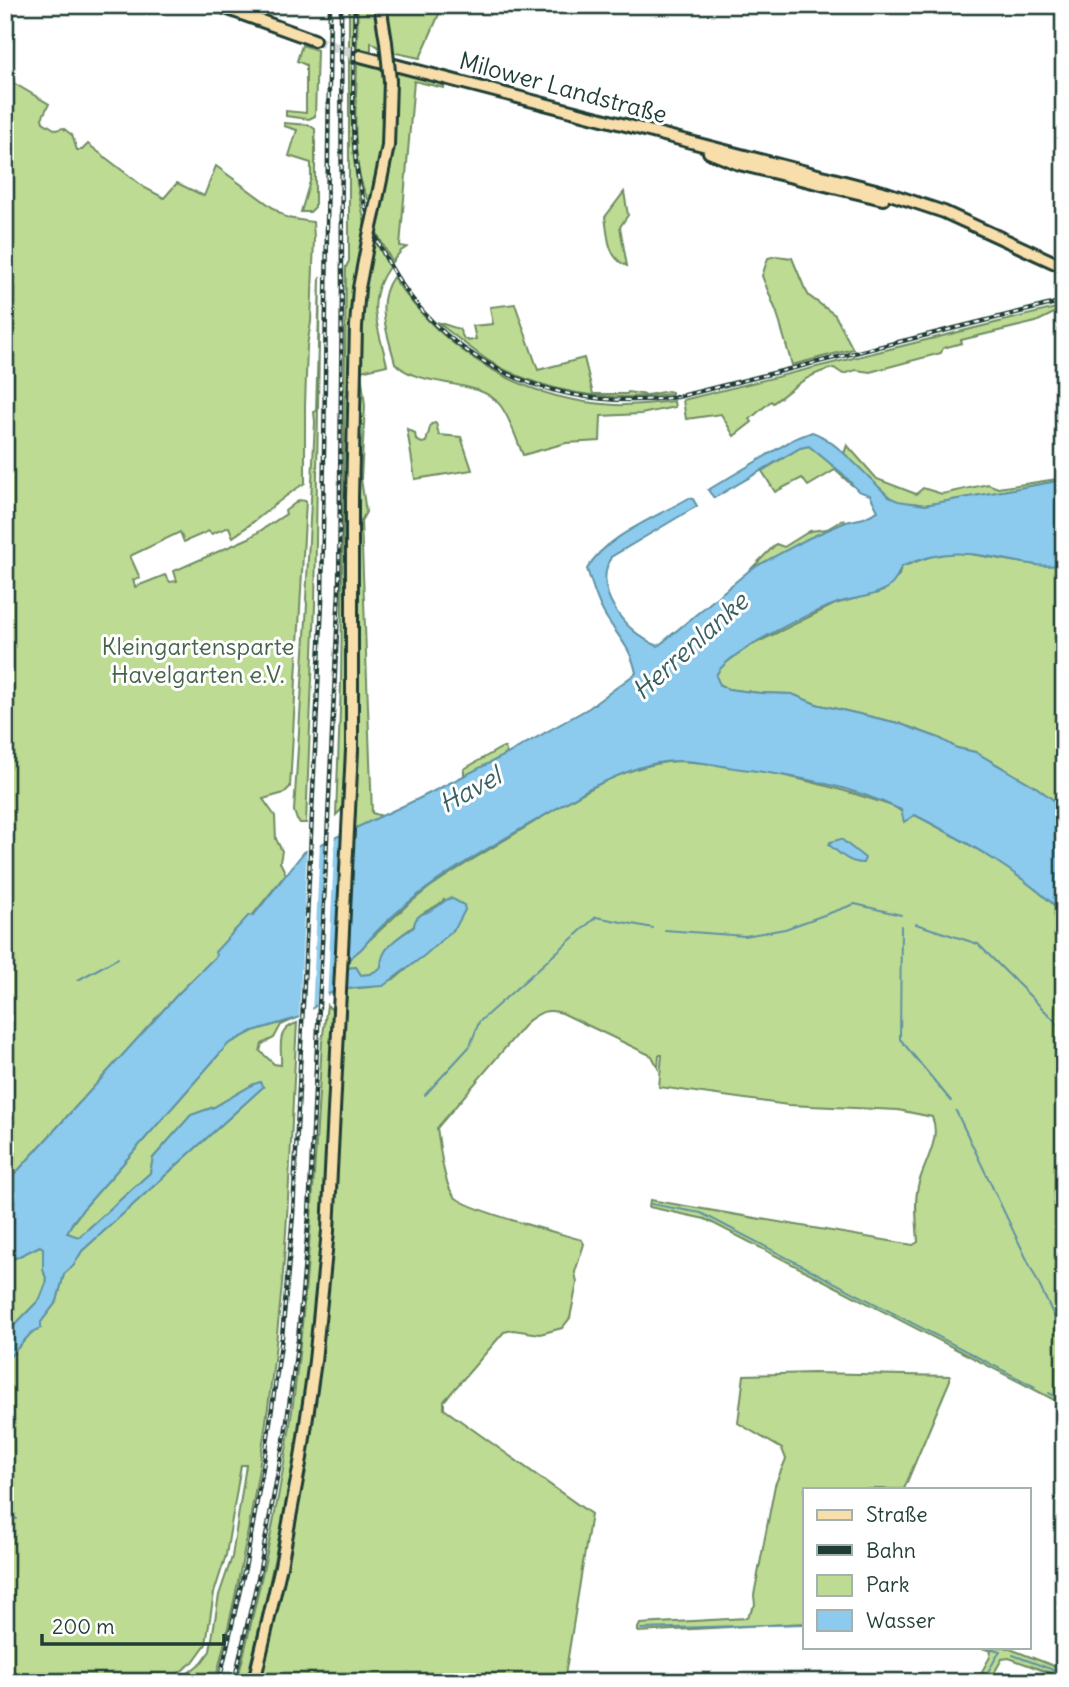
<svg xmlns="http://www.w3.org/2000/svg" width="1069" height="1687" viewBox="0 0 1069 1687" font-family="Delius,sans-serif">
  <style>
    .green { fill: #bedb93; stroke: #6e8c64; stroke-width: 2 }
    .water { fill: #8ccbed; stroke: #6092a3; stroke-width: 2 }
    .pier { fill: #fff }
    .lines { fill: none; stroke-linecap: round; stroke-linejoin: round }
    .stream { stroke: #6092a3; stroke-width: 2 }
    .primary-tunnel { stroke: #d2d8d6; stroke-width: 10; stroke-dasharray: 10 5; stroke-linecap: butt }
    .primary-casing { stroke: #1f3d34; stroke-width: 16 }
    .primary { stroke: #f8deab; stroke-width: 10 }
    .rail-casing { stroke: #1f3d34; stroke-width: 4.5 }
    .rail { stroke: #fff; stroke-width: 2; stroke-dasharray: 5; stroke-linecap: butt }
    .primary-bridge-casing { stroke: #1f3d34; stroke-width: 16; stroke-linecap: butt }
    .primary-bridge { stroke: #f8deab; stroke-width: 10 }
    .labels { text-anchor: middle; stroke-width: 6; stroke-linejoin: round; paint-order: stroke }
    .street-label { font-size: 24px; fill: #1f3d34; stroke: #fff }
    .park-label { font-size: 24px; fill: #47644c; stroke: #fff }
    .water-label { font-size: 26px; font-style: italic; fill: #3a6062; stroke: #fff }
  </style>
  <rect width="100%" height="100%" fill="#fff"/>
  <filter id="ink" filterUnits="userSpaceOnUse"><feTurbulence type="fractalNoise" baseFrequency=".0143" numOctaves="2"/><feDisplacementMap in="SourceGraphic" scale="14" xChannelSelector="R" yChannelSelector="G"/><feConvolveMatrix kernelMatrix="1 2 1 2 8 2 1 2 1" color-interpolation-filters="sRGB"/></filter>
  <g filter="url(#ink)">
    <g class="green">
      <polygon points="349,5 353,5 352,136 357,184 365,225 355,285 349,365 348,683 345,806 336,815 341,684 346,267 349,261"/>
      <polygon points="358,5 373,5 383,50 371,42 371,51 357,48"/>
      <polygon points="387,5 443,5 420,58 391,52"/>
      <polygon points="302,45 317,50 315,116 309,119 286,116 286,111 306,113 306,65 297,61"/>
      <path d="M 357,61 L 385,70 C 387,119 381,156 371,204 C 348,169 357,102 357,61 Z"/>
      <polygon points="393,69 445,84 444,88 414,81 400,246 407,247 401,251 392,262 376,231 392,146"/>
      <path d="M 5,78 L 49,104 L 42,118 L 43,122 L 56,130 L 63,128 L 72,135 L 77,150 L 82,150 L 88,144 L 145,188 L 164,198 L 177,183 L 204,196 L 216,166 L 287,218 L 313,222 L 314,238 L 311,322 L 307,346 L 305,406 L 305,483 C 279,499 258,520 233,537 L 229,527 L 211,534 L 209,531 L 184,542 L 180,532 L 130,556 L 140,578 L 133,580 L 135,587 L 165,575 L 170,582 L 177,581 L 174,571 L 249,538 L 286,514 L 285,511 L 299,500 L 306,501 L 290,787 L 284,793 L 263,799 L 275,816 L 276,839 L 282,851 L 280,862 L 286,874 L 252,916 L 235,930 L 216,952 L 217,955 L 177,995 L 5,1185 Z"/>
      <polygon points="284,123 309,125 315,129 315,207 310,212 301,212 311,178 311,163 289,156 297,130 284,126"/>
      <path d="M 624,192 L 628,215 L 620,227 L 627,266 C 607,258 608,235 605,217 Z"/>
      <path d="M 375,240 L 389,267 C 364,302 379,328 387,365 L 361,371 L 365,406 L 361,479 L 366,512 L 361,521 L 372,813 L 382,816 L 355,829 L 358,643 L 357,504 L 361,314 L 370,255 Z"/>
      <polygon points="776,256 792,258 804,287 809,296 835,315 853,349 792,365 777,313 762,276 768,258"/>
      <polygon points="320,277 315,605 306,823 300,823 297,820 294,811 307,604 306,599 315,422 314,412 316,411"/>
      <path d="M 393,277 C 443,352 524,401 615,405 C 635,406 654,403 674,401 L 675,407 L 641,414 L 601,416 L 600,441 L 566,443 L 523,455 C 516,439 511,419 500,405 C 479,377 418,389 395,363 C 388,334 374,304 393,277 Z"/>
      <path d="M 515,304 L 538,370 L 584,358 L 593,394 L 627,394 L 628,392 L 647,395 L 668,391 L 672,392 L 672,394 C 610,402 544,394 489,361 C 471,349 454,335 437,322 L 459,329 L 464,339 L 469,341 L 476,339 L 473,326 L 493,324 L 490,307 Z"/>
      <path d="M 1064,306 L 1064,312 L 1054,313 L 1036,322 L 961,340 L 962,343 L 943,348 L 941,353 L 870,372 L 856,370 L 843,374 L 834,368 C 809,373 793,388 773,403 L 771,401 L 750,419 L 752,422 L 734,436 L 721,414 L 686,419 L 683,400 Z"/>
      <polygon points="436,423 439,435 461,437 472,470 415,479 407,429 415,433 416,440 422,443 426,442 431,424"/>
      <polygon points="847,445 877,479 916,494 923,488 942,494 988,484 998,488 1064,478 1064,480 925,505 913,503 900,507 844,454"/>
      <polygon points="809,446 843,474 853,486 835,470 808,486 802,478 775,492 762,471 800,448"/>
      <polygon points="843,520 846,522 751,569 776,544 784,547 810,531 827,529"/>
      <polygon points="958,552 1037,565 1064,565 1064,808 1036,787 975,752 957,748 939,738 898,723 816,704 792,694 760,693 728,689 717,682 716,676 720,667 748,647 835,604 883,591 899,575 901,567 940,553"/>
      <polygon points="501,748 505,748 507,754 464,777 464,769"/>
      <path d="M 679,761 C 754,765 825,783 895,807 L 903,813 L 904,820 L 908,820 L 910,817 L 915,815 C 971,844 1018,870 1064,914 L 1064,1405 L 705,1219 L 649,1207 L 650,1200 L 913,1245 L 918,1242 C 917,1224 914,1204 918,1186 C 923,1164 942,1139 932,1117 L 898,1110 L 788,1105 L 659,1087 L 662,1055 L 659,1055 L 658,1068 L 652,1056 L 562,1013 C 546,1008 541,1012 528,1021 L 437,1128 C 440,1145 443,1183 454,1196 C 465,1210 560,1233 582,1240 L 584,1244 L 575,1272 L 577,1283 L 570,1318 L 562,1328 L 540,1334 L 513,1330 L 504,1332 L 444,1401 L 444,1409 L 591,1514 L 564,1682 L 258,1682 L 268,1642 L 332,1217 L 347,989 L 371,987 L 396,978 L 456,927 L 444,900 C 434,911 416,911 414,926 C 408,931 400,935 395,941 C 383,957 387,974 361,975 L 356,967 L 348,968 L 349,959 L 406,906 L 430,887 C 461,865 494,847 526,827 C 574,798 622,764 679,761 Z"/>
      <path d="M 327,1005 L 334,1012 C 330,1104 328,1197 318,1289 C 303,1421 279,1553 246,1682 L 237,1682 C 260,1587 282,1493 294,1396 C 309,1278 315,1160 322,1042 Z"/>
      <path d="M 297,1018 L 281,1025 L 274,1038 L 262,1044 L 260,1051 L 274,1064 L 281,1065 C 282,1046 275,1030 297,1023 C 292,1106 290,1190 283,1273 C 271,1410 249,1548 215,1682 L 177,1682 L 202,1662 L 210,1651 L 219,1595 L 232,1557 L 246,1465 L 241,1465 L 226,1555 L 214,1593 L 206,1644 L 193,1662 L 167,1682 L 5,1682 L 5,1362 L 31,1333 L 39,1329 L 41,1322 L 57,1301 L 64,1274 L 73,1266 L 82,1251 L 263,1087 L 254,1084 L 214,1107 L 191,1115 L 153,1158 L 150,1173 L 79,1237 L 70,1235 L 67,1231 L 84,1208 L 228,1044 L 253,1031 Z"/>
      <polygon points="40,1246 43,1248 44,1273 47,1281 40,1299 5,1335 5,1263"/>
      <polygon points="813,1373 950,1376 950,1380 904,1489 805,1489 805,1623 638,1632 638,1628 640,1624 746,1618 755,1605 754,1595 775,1485 786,1459 782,1449 738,1423 744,1375"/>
      <polygon points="979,1647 1005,1647 1064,1670 1064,1678 1009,1658 1002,1659 989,1682 976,1682 990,1657 991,1651"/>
    </g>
    <g class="water">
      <path d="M 812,432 C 835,439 871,480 889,497 L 898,501 L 925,505 L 1064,480 L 1064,565 C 1055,565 1045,567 1036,565 C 983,557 955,543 901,567 C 897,577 894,586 882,591 C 868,598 850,598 835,604 C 811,612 723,654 716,676 L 720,685 L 728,689 L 760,693 L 792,694 L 816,704 L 898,723 L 939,738 L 957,748 L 975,752 L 1036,787 L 1064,808 L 1064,914 C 1018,871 971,844 915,815 L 904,822 L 901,810 C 850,785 790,775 734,768 C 711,764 688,759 664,762 C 638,765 612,778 588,789 C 516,835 416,881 363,947 C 358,953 351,956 347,962 L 348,968 L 356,967 L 361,975 L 370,974 L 381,968 C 380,947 399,937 414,927 C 415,912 426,915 435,908 C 442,904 443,900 451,898 L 464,905 L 465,910 L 456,927 L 425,955 L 383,986 L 353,988 L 328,994 L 311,1010 L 297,1018 L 253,1031 L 228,1044 L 84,1208 L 72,1223 L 67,1233 L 79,1237 L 150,1173 L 153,1158 L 191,1115 L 214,1107 L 254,1084 L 260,1082 L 263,1087 L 82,1251 L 73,1266 L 64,1274 L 57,1301 L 41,1322 L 41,1328 L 31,1333 L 5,1362 L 5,1335 L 40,1299 L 47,1281 L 43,1269 L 43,1248 L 40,1246 L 5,1263 L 5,1185 L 177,995 L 216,956 L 215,952 L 249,915 L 253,916 L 304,852 L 418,799 L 507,754 L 589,708 L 636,673 C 631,649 621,640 608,620 C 598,605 593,587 587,569 C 604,537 658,516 689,498 L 693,499 L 697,506 L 611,557 C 592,592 626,633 658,646 L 751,569 L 809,538 L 846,522 L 864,518 L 878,511 L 870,495 L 858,491 L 843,474 L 809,446 L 800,448 L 714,498 L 708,490 L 794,439 Z"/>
      <path d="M 841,839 L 865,858 L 863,863 C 848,863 840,853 829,845 L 830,842 Z"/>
    </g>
    <g class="pier">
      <polygon points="335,833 327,1002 316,1011 325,838"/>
      <polygon points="320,841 312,1014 299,1021 307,847"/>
    </g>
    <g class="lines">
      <g class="stream">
        <polyline points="916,924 978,944 1064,1030"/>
        <polyline points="901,926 900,1039 951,1101"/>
        <polyline points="665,930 745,936 785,929 855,904 901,915"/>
        <polyline points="78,980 118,958"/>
        <polyline points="425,1095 470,1046 479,1022 596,917 653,928"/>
        <polyline points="956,1111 1064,1337"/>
        <polyline points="651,1204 701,1213 1035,1387"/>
        <polyline points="1049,1393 1064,1401"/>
        <polyline points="5,1514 17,1519"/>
        <polyline points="641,1629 805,1624"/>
        <polyline points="1013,1655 1064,1674"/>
        <polyline points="982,1682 1000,1651 985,1647"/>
      </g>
      <polyline class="primary-tunnel" points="314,40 360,56"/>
      <g class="primary-casing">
        <g id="primary">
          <polyline points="217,5 314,40"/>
          <polyline points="380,5 386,42"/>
          <polyline points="360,56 887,193 944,212 1064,267"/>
          <polyline points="709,152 739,164 883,199"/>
          <polyline points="374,214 388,146 390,81"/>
          <polyline points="254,1682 281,1566 301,1458 315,1361 328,1231 352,750 352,498 356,326 359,288 369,236"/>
        </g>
      </g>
      <use href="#primary" class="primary"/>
      <g class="rail-casing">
        <g id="rail">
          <path d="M 355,5 C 355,60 348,134 360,186 C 394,338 527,417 677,397 L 1064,301"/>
          <polyline points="219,1682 246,1563 266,1450 282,1337 293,1215 322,602 330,5"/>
          <polyline points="234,1682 259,1574 285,1435 298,1340 309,1215 339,589 342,285 341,5"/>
        </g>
      </g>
      <use href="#rail" class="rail"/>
      <g class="primary-bridge-casing">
        <g id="primary-bridge">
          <polyline points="386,42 390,81"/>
          <polyline points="369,236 374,214"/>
        </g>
      </g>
      <use href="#primary-bridge" class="primary-bridge"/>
    </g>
  </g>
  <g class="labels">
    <g class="street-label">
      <text transform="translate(563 88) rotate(15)" y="8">Milower Landstraße</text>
    </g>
    <g class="park-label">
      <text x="198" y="655">Kleingartensparte<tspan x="198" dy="28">Havelgarten e.V.</tspan></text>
    </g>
    <g class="water-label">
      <text transform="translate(690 646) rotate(-42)" y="9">Herrenlanke</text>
      <text transform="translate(470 790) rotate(-29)" y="9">Havel</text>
    </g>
  </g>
  <rect width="1069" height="1687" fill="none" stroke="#fff" stroke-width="28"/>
  <rect x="14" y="14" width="1041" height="1659" fill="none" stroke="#1f3d34" stroke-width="2.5" filter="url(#ink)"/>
  <rect x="803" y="1488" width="228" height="161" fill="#ffffff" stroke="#a5b1ae" stroke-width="2"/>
  <rect x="817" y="1510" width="35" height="10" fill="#f8deab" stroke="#a5b1ae" stroke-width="2"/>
  <text x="866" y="1522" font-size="21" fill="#1f3d34">Straße</text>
  <rect x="817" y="1545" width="35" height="10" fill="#1f3d34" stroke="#a5b1ae" stroke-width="2"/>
  <text x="866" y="1558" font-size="21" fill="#1f3d34">Bahn</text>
  <rect x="817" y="1575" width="35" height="21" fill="#bedb93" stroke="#a5b1ae" stroke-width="2"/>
  <text x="866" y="1592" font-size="21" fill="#1f3d34">Park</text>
  <rect x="817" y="1610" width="35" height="21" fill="#8ccbed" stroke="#a5b1ae" stroke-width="2"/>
  <text x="866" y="1628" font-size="21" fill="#1f3d34">Wasser</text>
  <path d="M42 1634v10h182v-10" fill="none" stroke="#1f3d34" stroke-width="3.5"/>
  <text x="52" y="1634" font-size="21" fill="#1f3d34" stroke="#ffffff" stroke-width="5" paint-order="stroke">200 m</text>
</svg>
